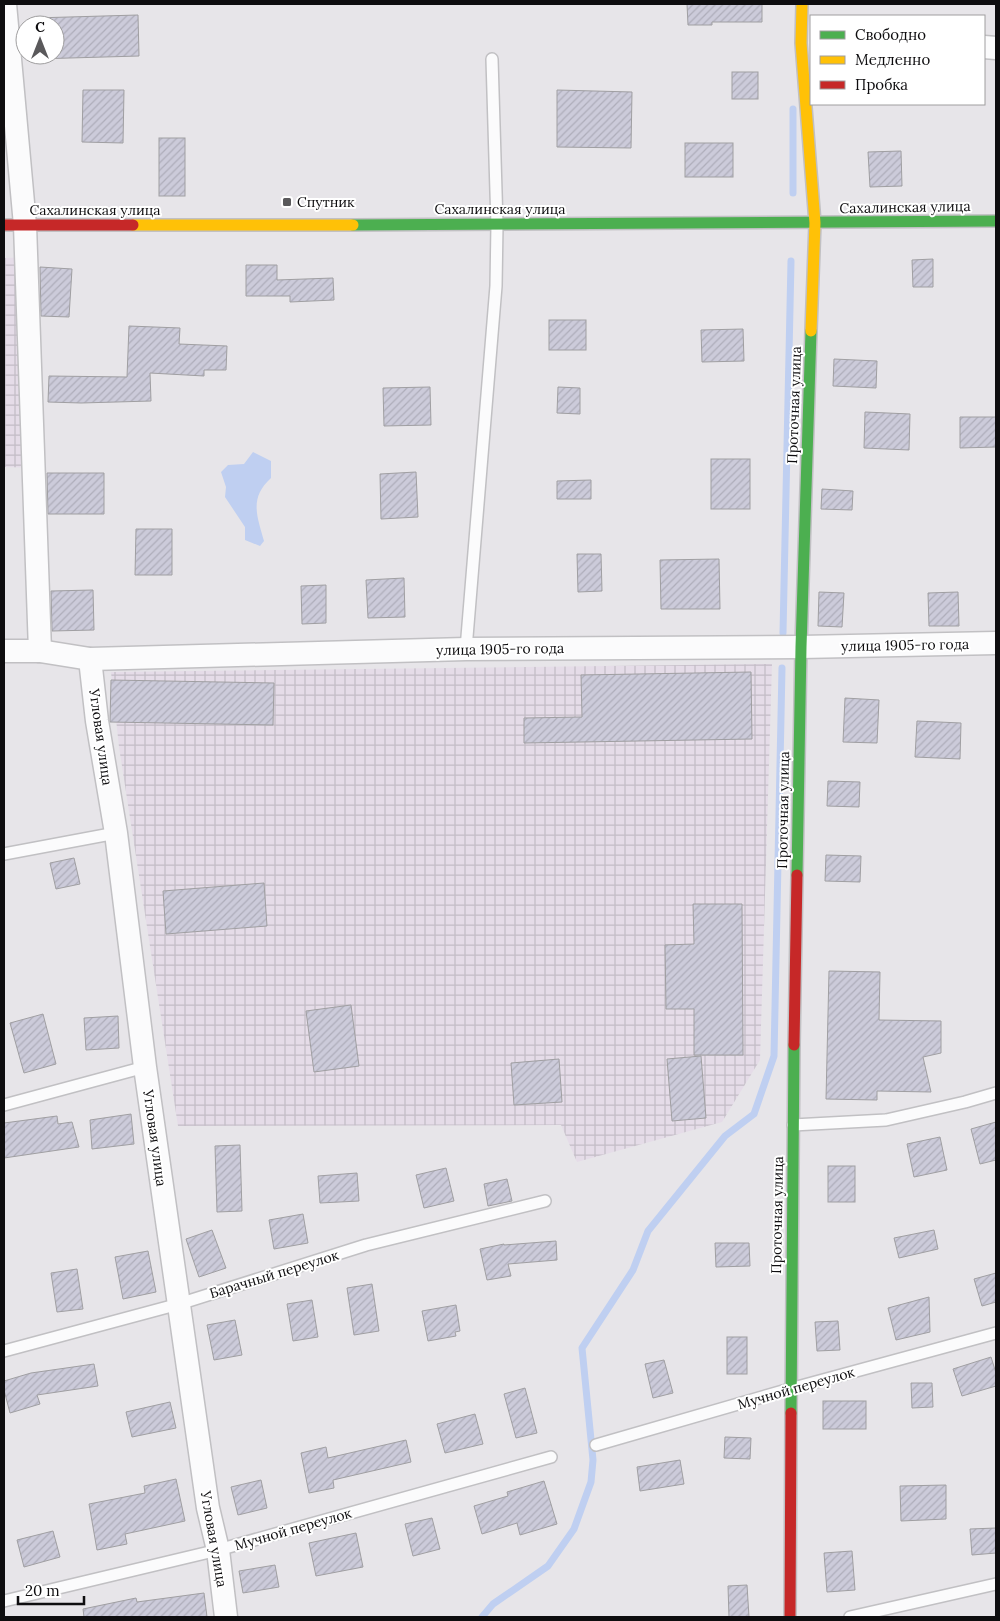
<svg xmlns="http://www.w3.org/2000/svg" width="1000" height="1621" viewBox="0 0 1000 1621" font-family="Lora,serif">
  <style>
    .industrial { fill: url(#industrial-grid) }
    .water { fill: #bfcff1 }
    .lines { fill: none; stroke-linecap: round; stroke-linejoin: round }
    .stream { stroke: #bfcff1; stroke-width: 7 }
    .building { fill: url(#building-hatch); stroke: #a09fa2 }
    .lane-casing { stroke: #c1c0c3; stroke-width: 14 }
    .street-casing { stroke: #c1c0c3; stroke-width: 25 }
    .fast-casing { stroke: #c1c0c3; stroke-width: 14 }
    .slow-casing { stroke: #c1c0c3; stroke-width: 14 }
    .jam-casing { stroke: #c1c0c3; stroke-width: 14 }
    .lane { stroke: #fbfbfc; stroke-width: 11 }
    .street { stroke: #fbfbfc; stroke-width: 22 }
    .fast { stroke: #4caf50; stroke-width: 11 }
    .slow { stroke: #ffc107; stroke-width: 11 }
    .jam { stroke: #c62828; stroke-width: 11 }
    .poi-dot { fill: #5a595b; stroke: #fff; stroke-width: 2 }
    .labels { text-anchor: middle; stroke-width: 4; stroke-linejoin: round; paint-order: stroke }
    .poi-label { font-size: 14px; fill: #0e0d0f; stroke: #fff; text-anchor: start }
    .street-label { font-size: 14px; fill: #0e0d0f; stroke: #fff }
  </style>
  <defs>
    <pattern id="industrial-grid" width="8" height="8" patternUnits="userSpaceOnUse" patternTransform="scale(1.25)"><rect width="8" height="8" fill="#e5dce8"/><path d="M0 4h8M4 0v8" fill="none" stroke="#c3bcc6"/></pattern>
    <pattern id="building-hatch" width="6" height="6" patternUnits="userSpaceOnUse" patternTransform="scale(1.25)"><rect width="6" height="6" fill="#cccbda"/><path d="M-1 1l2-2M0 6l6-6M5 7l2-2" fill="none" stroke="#aeadba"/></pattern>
  </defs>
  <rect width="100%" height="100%" fill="#e7e5e9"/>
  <g class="industrial">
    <polygon points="35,257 41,468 4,467 4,258"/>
    <polygon points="772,664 760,1060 722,1122 577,1162 561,1125 178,1126 119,747 111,672"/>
  </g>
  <path class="water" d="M 253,452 L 271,461 L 271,478 C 249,498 257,516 264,541 L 260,546 L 245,540 L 245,527 L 225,497 L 226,487 L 221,472 L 228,465 L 244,464 Z"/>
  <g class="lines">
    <g class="stream">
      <polyline points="793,193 793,109"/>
      <polyline points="783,633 791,261"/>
      <polyline points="482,1617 493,1604 548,1566 574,1529 591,1482 593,1460 582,1348 633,1270 648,1231 725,1136 754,1114 774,1056 782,668"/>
    </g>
  </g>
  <g class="building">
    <polygon points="687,4 762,4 762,22 712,22 712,25 688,25"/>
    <polygon points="138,15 139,56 35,59 35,55 55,55 55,25 34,25 34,18"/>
    <rect x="732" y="72" width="26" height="27"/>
    <polygon points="83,90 124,90 123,143 82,142"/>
    <polygon points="557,90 632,92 631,148 557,147"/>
    <rect x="159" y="138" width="26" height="58"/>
    <rect x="685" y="143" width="48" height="34"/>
    <polygon points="901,151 902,186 870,187 868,152"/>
    <polygon points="933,259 933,287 913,287 912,260"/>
    <polygon points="246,265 277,265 277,280 333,278 334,300 290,302 290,296 246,296"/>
    <polygon points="40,267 72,269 69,317 41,316"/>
    <rect x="549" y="320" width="37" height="30"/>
    <polygon points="129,326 180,328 179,344 227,346 226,370 204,370 204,376 150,373 151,401 81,403 48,402 49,376 127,377"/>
    <polygon points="743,329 744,361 702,362 701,330"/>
    <polygon points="834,359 877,361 876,388 833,386"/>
    <polygon points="430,387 431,425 384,426 383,388"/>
    <polygon points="558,387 580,388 580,414 557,413"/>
    <polygon points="865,412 910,414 909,450 864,448"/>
    <polygon points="960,417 996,417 996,447 960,448"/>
    <rect x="711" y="459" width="39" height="50"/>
    <polygon points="416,472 418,517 381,519 380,474"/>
    <polygon points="47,473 104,473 104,514 48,514"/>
    <polygon points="591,480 591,499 557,499 557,481"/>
    <polygon points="822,489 853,491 852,510 821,509"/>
    <polygon points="136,529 172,529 172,575 135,575"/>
    <polygon points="577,554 601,554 602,591 578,592"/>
    <polygon points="719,559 720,609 661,609 660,560"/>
    <polygon points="404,578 405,617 368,618 366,580"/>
    <polygon points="326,585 326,623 302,624 301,586"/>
    <polygon points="93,590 94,630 52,631 51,591"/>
    <polygon points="819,592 844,593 842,627 818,626"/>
    <polygon points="958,592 959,626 929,626 928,593"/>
    <polygon points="751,672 752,739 524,743 524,718 582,717 581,675"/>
    <polygon points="111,680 274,683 273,725 110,722"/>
    <polygon points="845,698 879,700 877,743 843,742"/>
    <polygon points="917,721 961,723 960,759 915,757"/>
    <polygon points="828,781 860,782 859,807 827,806"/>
    <polygon points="826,855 861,856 860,882 825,881"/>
    <polygon points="74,858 80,884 56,889 50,863"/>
    <polygon points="264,883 267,926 166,934 163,891"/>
    <polygon points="693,904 742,904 743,1055 694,1055 694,1009 666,1009 665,945 694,944"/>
    <polygon points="829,971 880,972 879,1020 941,1021 941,1053 923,1057 931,1092 877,1091 877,1100 826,1099"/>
    <polygon points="351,1005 359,1066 314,1072 306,1011"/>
    <polygon points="43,1014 56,1064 24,1073 10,1023"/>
    <polygon points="118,1016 119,1048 86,1050 84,1018"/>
    <polygon points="701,1056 706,1118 672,1121 667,1059"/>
    <polygon points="559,1059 562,1102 514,1105 511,1063"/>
    <polygon points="131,1114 134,1144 92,1149 90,1120"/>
    <polygon points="57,1116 58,1124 72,1122 79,1147 4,1158 4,1123"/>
    <polygon points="996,1122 996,1160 980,1164 971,1129"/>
    <polygon points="940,1137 947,1170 914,1177 907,1144"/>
    <polygon points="240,1145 242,1211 217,1212 215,1146"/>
    <rect x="828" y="1166" width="27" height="36"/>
    <polygon points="446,1168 454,1201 424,1208 416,1175"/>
    <polygon points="357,1173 359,1201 320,1203 318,1176"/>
    <polygon points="507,1179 512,1201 488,1206 484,1184"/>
    <polygon points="303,1214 308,1243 274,1249 269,1220"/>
    <polygon points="212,1230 226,1268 199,1277 186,1239"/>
    <polygon points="934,1230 938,1249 899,1258 894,1238"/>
    <polygon points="556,1241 557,1260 508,1264 511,1276 487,1280 480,1249 504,1244 504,1245"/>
    <polygon points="715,1243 749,1243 750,1266 716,1267"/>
    <polygon points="148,1251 156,1292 123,1299 115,1257"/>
    <polygon points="77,1269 83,1309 57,1312 51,1273"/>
    <polygon points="996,1273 996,1302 982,1306 974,1279"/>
    <polygon points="372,1284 379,1331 354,1335 347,1288"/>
    <polygon points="929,1297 930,1332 896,1340 888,1308"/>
    <polygon points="312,1300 318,1337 293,1341 287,1304"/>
    <polygon points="456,1305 460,1331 455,1332 456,1336 428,1341 422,1311"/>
    <polygon points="235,1320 242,1355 214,1360 207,1325"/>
    <polygon points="838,1321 840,1350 817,1351 815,1322"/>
    <rect x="727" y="1337" width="20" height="37"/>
    <polygon points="991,1357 996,1373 996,1386 962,1396 953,1369"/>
    <polygon points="664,1360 673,1393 653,1398 645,1364"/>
    <polygon points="94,1364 98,1386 37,1395 40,1404 10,1413 4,1390 4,1381 31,1373"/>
    <polygon points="911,1383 932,1383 933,1407 912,1408"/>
    <polygon points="525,1388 537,1433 516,1438 504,1394"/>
    <rect x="823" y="1401" width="43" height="28"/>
    <polygon points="170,1402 176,1428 132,1437 126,1412"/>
    <polygon points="475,1414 483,1444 445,1453 437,1424"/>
    <polygon points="725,1437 751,1438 750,1459 724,1458"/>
    <polygon points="406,1440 411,1462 333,1480 334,1488 309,1493 301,1453 326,1447 328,1458"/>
    <polygon points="680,1460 684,1484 640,1491 637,1467"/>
    <polygon points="176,1479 185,1521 125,1534 127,1544 97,1550 89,1504 145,1493 144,1486"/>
    <polygon points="261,1480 267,1508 238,1515 231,1487"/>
    <polygon points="544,1481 557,1524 520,1535 517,1523 482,1534 474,1506 508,1496 507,1492"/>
    <polygon points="946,1485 946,1519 901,1521 900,1486"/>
    <polygon points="432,1518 440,1549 413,1556 405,1524"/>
    <polygon points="996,1528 996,1553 972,1555 970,1529"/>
    <polygon points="53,1531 60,1557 24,1567 17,1540"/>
    <polygon points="356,1533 363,1567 316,1576 309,1543"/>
    <polygon points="852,1551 855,1590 827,1592 824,1553"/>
    <polygon points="275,1565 279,1587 243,1593 239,1571"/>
    <polygon points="747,1585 749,1617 729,1617 728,1586"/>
    <polygon points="204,1593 207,1617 84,1617 83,1609 136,1598 137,1602"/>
  </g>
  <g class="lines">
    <g class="lane-casing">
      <g id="lane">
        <polyline points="466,649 496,286 497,225 492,59"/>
        <polyline points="4,854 116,833"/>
        <polyline points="4,1105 145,1067"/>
        <polyline points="793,1125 886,1120 965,1102 996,1093"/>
        <polyline points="4,1351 179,1304 366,1245 545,1201"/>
        <polyline points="596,1445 790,1389 996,1333"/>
        <polyline points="4,1601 218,1550 551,1457"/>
        <polyline points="850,1617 996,1584"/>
      </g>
    </g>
    <g class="street-casing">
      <g id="street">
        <polyline points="5,4 25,225 40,651"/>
        <polyline points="984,47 996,48"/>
        <polyline points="4,651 40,651 90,659 466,649 801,647 996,643"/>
        <polyline points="90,659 97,721 116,833 145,1067 208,1508 218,1550 226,1617"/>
      </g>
    </g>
    <g class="fast-casing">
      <g id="fast">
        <polyline points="353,225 996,221"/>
        <polyline points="797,875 801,647 811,331"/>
        <polyline points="791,1413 794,1045"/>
      </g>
    </g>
    <g class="slow-casing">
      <g id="slow">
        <polyline points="802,4 801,43 815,223 811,331"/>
        <polyline points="133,225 353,225"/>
      </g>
    </g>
    <g class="jam-casing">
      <g id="jam">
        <polyline points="4,225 133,225"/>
        <polyline points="794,1045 797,875"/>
        <polyline points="790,1617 791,1413"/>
      </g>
    </g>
    <use href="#lane" class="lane"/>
    <use href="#street" class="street"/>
    <use href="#fast" class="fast"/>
    <use href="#slow" class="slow"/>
    <use href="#jam" class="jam"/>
  </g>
  <rect class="poi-dot" x="282" y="197" width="10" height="10" rx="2.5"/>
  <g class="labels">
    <g class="poi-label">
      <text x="297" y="207">Спутник</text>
    </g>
    <g class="street-label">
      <text transform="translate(905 207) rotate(-1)" y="5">Сахалинская улица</text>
      <text x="500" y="214">Сахалинская улица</text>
      <text x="95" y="215">Сахалинская улица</text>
      <text transform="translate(794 405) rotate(-88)" y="5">Проточная улица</text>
      <text transform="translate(905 645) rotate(-1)" y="5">улица 1905-го года</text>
      <text transform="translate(500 649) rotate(-1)" y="5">улица 1905-го года</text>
      <text transform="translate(101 737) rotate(82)" y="5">Угловая улица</text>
      <text transform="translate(783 810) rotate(-89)" y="5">Проточная улица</text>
      <text transform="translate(155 1138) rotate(82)" y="5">Угловая улица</text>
      <text transform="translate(777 1215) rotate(-89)" y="5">Проточная улица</text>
      <text transform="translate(274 1274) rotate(-17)" y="5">Барачный переулок</text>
      <text transform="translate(796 1388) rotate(-16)" y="5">Мучной переулок</text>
      <text transform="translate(293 1529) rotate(-16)" y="5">Мучной переулок</text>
      <text transform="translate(214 1539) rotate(80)" y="5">Угловая улица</text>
    </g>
  </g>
  <rect width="1000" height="1621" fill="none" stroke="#0e0d0f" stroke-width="10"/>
  <rect x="810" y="15" width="175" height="90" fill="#ffffff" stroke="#9f9e9f"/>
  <rect x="820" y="31" width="25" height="8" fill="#4caf50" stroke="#9f9e9f"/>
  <text x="855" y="40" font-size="15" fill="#0e0d0f">Свободно</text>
  <rect x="820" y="56" width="25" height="8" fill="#ffc107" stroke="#9f9e9f"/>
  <text x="855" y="65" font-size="15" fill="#0e0d0f">Медленно</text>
  <rect x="820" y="81" width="25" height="8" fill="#c62828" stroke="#9f9e9f"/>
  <text x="855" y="90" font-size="15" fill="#0e0d0f">Пробка</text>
  <g transform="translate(40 40)"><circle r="24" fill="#ffffff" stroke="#9f9e9f"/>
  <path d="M0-4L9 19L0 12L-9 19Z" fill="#5a595b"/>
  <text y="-8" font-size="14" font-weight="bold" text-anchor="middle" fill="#0e0d0f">С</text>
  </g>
  <path d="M18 1596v8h66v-8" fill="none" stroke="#0e0d0f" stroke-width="2.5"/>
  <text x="25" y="1596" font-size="15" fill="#0e0d0f" stroke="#ffffff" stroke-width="4" paint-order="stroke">20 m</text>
</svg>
